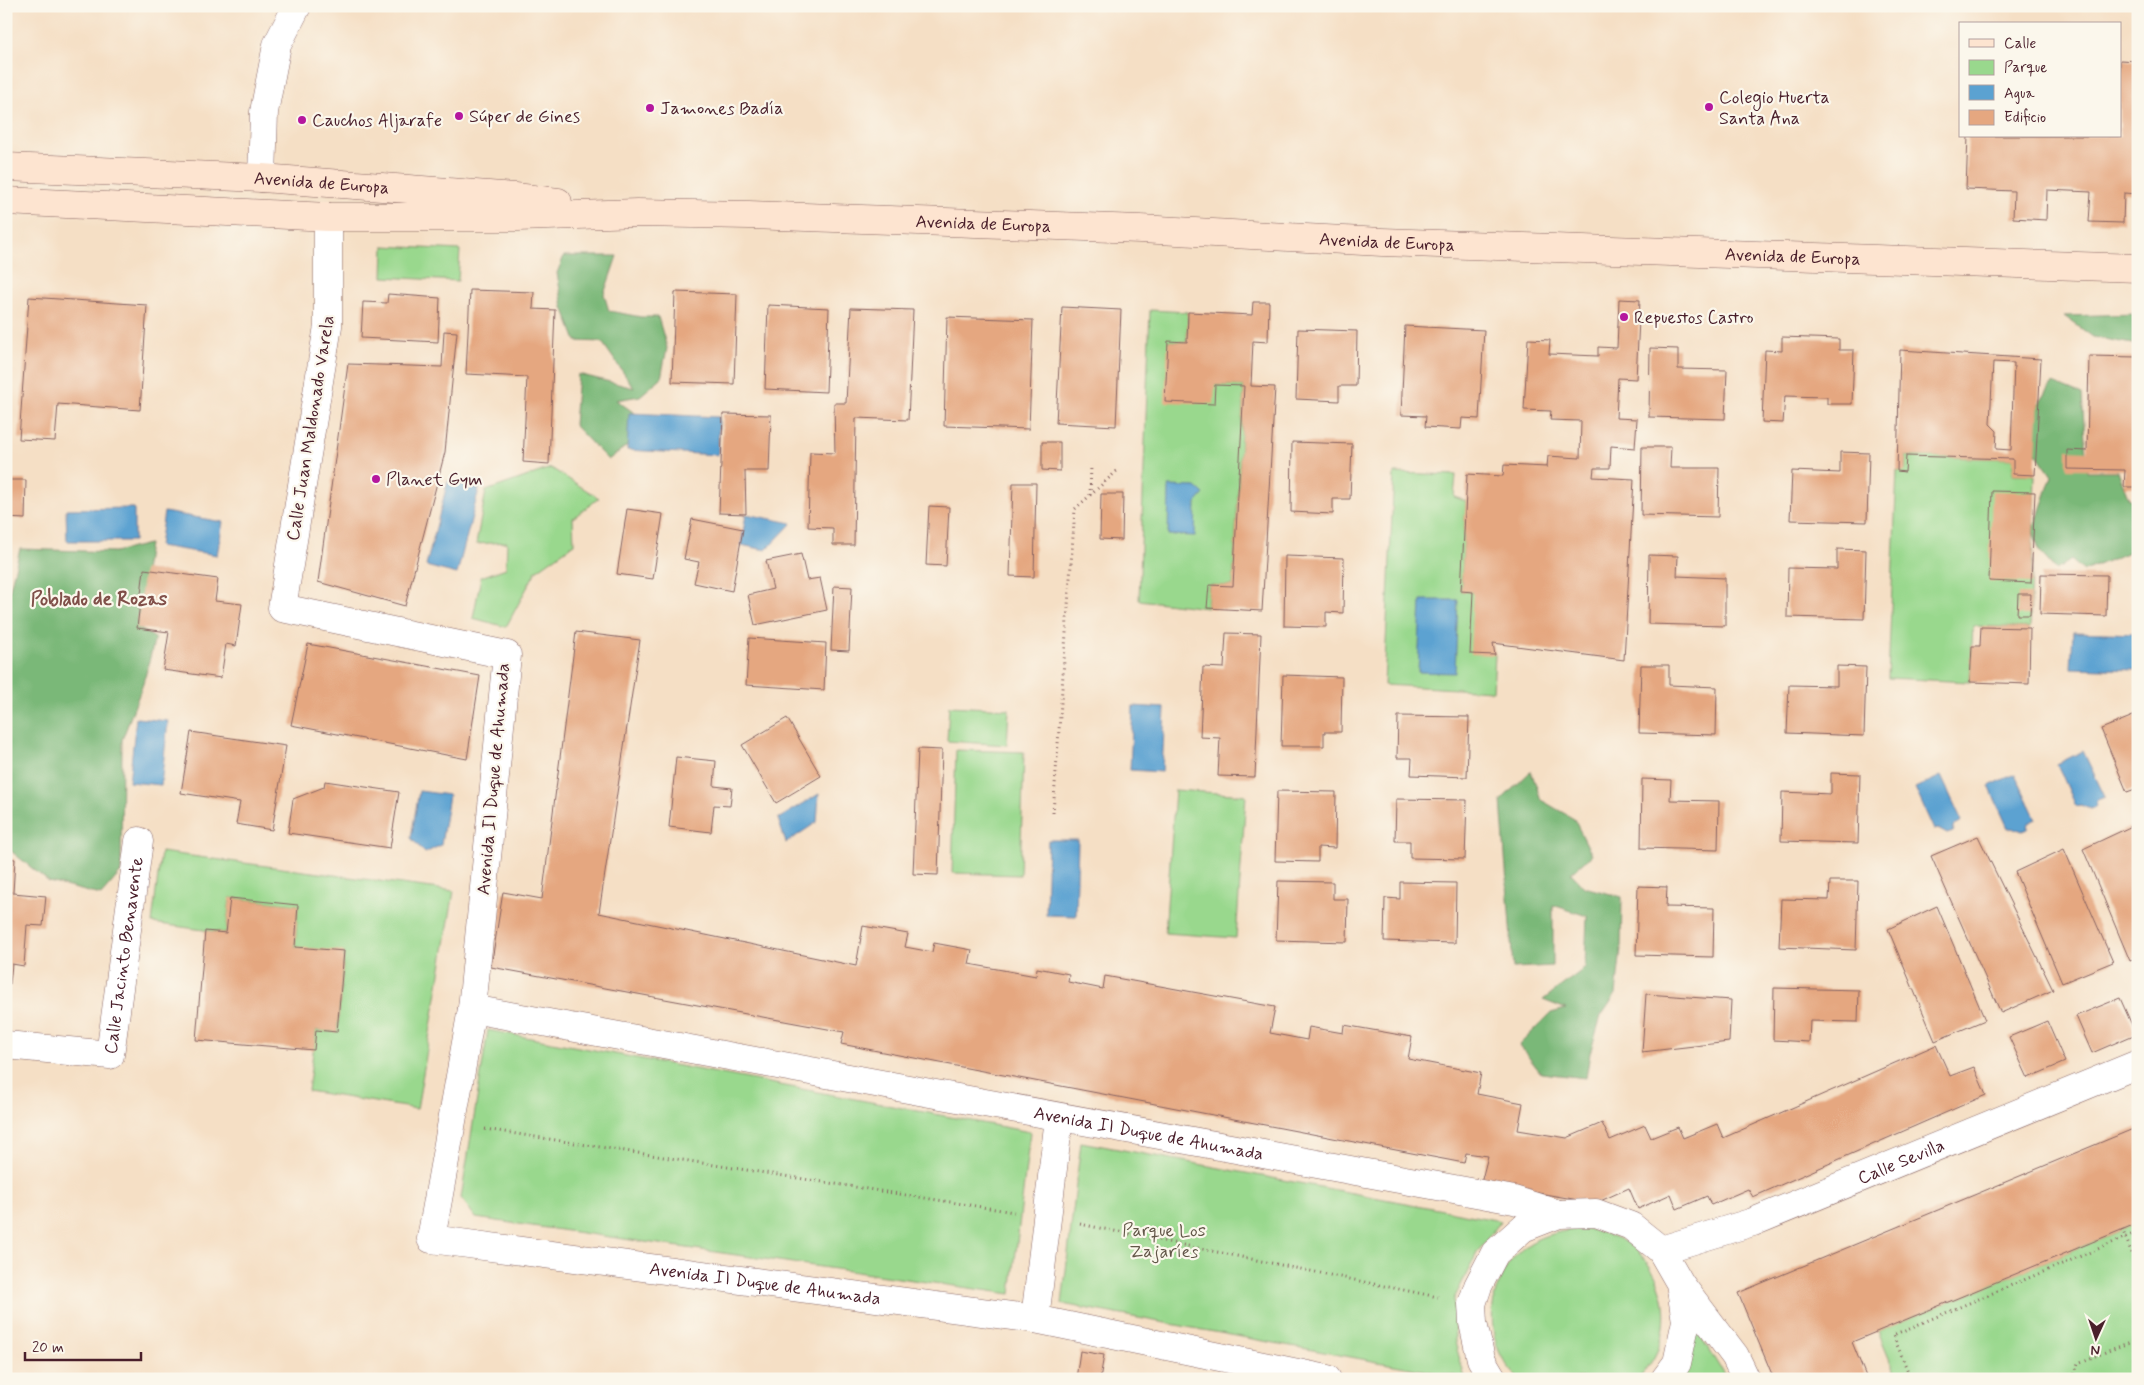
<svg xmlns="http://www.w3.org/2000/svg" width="2144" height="1385" viewBox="0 0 2144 1385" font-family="Mynerve,sans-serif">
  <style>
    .green { fill: #99d88d; stroke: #727c5c }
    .forest { fill: #7ab878; stroke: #626c52 }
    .water { fill: #5ba2d1; stroke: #52607e }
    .building { fill: #e5a780; fill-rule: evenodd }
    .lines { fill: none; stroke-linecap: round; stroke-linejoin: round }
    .minor-casing { stroke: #866261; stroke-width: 29 }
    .secondary-casing { stroke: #866261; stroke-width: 29 }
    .path { stroke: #866261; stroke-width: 3; stroke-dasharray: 1 4; stroke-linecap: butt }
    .minor { stroke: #fff; stroke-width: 28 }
    .secondary { stroke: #fde4d0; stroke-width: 28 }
    .poi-dot { fill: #b5179e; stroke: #fbf7ec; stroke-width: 2 }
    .labels { text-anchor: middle; stroke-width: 4.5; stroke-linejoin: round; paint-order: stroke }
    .poi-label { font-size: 18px; fill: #4a1f2b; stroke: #fbf7ec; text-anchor: start }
    .street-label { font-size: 18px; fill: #4a1f2b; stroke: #fbf7ec }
    .park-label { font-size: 18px; fill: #625648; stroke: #fbf7ec }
    .neighbourhood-label { font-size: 19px; font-weight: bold; fill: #804f49; stroke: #fbf7ec }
  </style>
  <rect width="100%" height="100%" fill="#fbf7ec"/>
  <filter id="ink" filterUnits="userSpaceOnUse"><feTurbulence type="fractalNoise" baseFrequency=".02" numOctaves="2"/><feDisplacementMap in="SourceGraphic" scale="10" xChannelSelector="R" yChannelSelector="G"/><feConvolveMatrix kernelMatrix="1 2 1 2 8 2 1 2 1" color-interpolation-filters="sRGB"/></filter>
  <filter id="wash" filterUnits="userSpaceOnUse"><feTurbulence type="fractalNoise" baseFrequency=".0096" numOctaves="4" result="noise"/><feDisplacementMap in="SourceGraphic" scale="20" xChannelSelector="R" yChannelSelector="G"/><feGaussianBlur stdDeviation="1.12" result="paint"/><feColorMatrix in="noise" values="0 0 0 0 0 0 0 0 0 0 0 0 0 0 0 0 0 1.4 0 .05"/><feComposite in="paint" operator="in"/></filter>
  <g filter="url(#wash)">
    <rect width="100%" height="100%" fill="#f5dfc5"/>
    <g class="green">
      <polygon points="384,246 460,250 458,281 383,277"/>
      <polygon points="1150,310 1188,312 1187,342 1168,341 1215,385 1244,386 1233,586 1209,585 1207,608 1139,600"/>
      <polygon points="1906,456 2013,459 2013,474 2035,475 2030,628 1973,626 1970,682 1888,678 1897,471 1905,471"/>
      <polygon points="551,468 599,498 573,518 574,544 536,571 506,627 473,618 481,577 506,568 507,542 476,544 486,491"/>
      <polygon points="1394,473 1456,475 1454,497 1466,501 1461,591 1473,592 1495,655 1493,691 1384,685"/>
      <polygon points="949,706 1009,709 1007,745 947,741"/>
      <polygon points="956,750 1024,752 1020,875 952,873"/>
      <polygon points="1175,790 1246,795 1236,938 1165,933"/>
      <polygon points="161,852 454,891 417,1109 308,1091 316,1030 337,1032 344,952 295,947 298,905 230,898 226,933 152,923"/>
      <polygon points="488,1030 1030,1132 1011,1294 476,1218 461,1198"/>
      <polygon points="1081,1142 1501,1221 1478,1251 1454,1299 1455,1342 1465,1378 1062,1304"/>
      <polygon points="2138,1223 2138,1379 1898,1379 1878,1331"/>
      <path d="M 1584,1228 C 1603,1233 1623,1237 1637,1251 C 1668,1281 1674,1328 1650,1364 C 1646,1369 1643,1375 1638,1379 L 1520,1379 C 1478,1345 1486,1273 1529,1244 C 1545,1233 1565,1231 1584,1228 Z"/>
      <polygon points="1696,1329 1727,1379 1683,1379"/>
    </g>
    <g class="forest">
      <polygon points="564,256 617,256 604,294 609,311 641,317 658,317 667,348 661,378 640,396 616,400 636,414 628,445 608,460 574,425 578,374 634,388 602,342 576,341 563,307 557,273"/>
      <polygon points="2138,314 2138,345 2093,337 2064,316"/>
      <polygon points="2053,383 2082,395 2087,471 2118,471 2129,499 2138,500 2138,548 2084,571 2071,560 2056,570 2040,552 2033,531 2052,476 2025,437 2036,408"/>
      <polygon points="149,544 137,627 155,638 144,681 122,740 121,872 101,895 49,882 6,847 6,604 20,549 115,552"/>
      <polygon points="1531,771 1541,800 1574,819 1592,855 1571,873 1584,887 1622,897 1621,948 1616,994 1601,1016 1590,1053 1586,1078 1541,1073 1519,1045 1551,1013 1566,1009 1543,1000 1585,968 1587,916 1553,905 1553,966 1513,968 1501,800"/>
    </g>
    <g class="water">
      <polygon points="629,413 719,417 718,455 627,450"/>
      <polygon points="448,481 479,489 457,574 426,566"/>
      <polygon points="1169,486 1196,487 1204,494 1196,503 1195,536 1168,535"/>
      <polygon points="134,508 134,541 67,541 66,509"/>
      <polygon points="164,512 223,522 217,555 159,546"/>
      <polygon points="746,514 792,523 766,550 741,545"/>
      <polygon points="1421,600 1458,600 1455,673 1418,672"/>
      <polygon points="2073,632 2138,634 2137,670 2071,668"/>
      <polygon points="1133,706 1165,708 1162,772 1130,770"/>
      <polygon points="136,718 168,721 161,785 129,782"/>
      <polygon points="2083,751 2105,797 2097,800 2095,807 2090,809 2081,805 2076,806 2057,764"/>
      <polygon points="2015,774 2036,819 2028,823 2027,829 2022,831 2013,827 2008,828 1989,786"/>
      <polygon points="1941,776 1962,821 1955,825 1953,832 1947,834 1938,829 1934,830 1915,788"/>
      <polygon points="419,791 449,795 441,845 425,853 411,838"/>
      <polygon points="819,794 817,822 786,843 778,819"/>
      <polygon points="1048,840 1078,840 1076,916 1046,915"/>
    </g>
    <g id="blocks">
      <g class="building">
        <polygon points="2120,60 2138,61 2138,194 2124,193 2123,223 2089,222 2091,192 2047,190 2046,220 2013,218 2014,191 1966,189 1968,136 2120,136"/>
        <polygon points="470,290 534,292 533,309 555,310 549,464 523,462 527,377 466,374"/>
        <polygon points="675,292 737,294 734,384 672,382"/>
        <polygon points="388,294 440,298 438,342 361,338 363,302 387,303"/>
        <polygon points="29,297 147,305 140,410 58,404 55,441 19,439"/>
        <polygon points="1619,299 1640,300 1636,379 1618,378 1616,418 1637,419 1635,448 1611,446 1610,468 1594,468 1593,477 1634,479 1624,660 1493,643 1495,655 1470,654 1473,592 1461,591 1467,474 1503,476 1504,465 1547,467 1548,456 1580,458 1581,421 1550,420 1551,411 1524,410 1528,339 1550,340 1549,354 1598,356 1598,347 1617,348"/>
        <polygon points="1253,302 1269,302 1268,342 1253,341 1251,386 1275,387 1262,611 1207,608 1209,585 1233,586 1244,386 1215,385 1214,404 1165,402 1168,341 1187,342 1188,312 1252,315"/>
        <polygon points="768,305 829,308 826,392 765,389"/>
        <polygon points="1062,307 1121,310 1116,426 1056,423"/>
        <polygon points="851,308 913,310 908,420 856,418 854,545 833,545 833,528 808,527 810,452 835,453 834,403 846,403"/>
        <polygon points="947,317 1033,320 1029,429 944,426"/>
        <polygon points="1405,326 1484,330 1479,419 1462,418 1461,429 1425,427 1426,416 1401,415"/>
        <polygon points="1298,329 1357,331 1356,386 1339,386 1339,401 1296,399"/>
        <polygon points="444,331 457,332 445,452 405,606 318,582 348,364 442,367"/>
        <polygon points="1782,337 1839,339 1839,350 1854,350 1852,404 1827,404 1827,397 1785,396 1783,423 1762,422 1765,350 1782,351"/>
        <polygon points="1650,348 1678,349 1678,369 1727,370 1725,419 1649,417"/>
        <path d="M 1900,350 L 2041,359 L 2035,475 L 2013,474 L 2013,459 L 1906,456 L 1905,472 L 1897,471 ZM 1993,362 L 2014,363 L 2011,450 L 1996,449 L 1997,431 L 1990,424 Z"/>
        <polygon points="2089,356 2138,357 2138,487 2124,487 2125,470 2067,469 2067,450 2087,451"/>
        <polygon points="723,414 771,415 769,471 745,471 746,514 719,513"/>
        <polygon points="1042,442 1060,442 1060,471 1042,470"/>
        <polygon points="1292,442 1352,444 1350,499 1333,499 1333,514 1291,512"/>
        <polygon points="1642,447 1671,447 1670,468 1719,468 1718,517 1641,515"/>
        <polygon points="1840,452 1869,453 1867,522 1790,520 1792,471 1840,473"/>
        <polygon points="6,480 26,480 25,519 6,518"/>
        <polygon points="1013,483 1036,483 1034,577 1010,576"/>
        <polygon points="1992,491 2035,492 2031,583 1989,581"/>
        <polygon points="1101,494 1123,494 1122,540 1100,539"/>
        <polygon points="929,506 949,507 946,566 926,565"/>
        <polygon points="627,509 663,514 653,579 617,574"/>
        <polygon points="692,519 743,529 732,591 694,583 699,562 684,559"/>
        <polygon points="1837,549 1866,550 1864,619 1787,617 1788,568 1837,569"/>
        <polygon points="801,554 807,580 820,578 827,610 755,625 748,595 773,589 766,561"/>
        <polygon points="1649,555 1678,556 1677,576 1725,578 1725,626 1648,624"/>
        <polygon points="1285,556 1344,558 1343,613 1326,612 1326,627 1284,626"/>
        <polygon points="144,569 218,579 215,601 242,604 236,646 226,644 221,678 163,670 169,632 137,628"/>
        <polygon points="2041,574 2107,575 2106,616 2040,614"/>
        <polygon points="834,586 852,587 849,651 831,650"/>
        <polygon points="2018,594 2031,594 2030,615 2017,615"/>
        <polygon points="1981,627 2030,628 2029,684 1970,682 1972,646 1980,646"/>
        <polygon points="576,632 640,640 599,913 856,966 863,926 908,934 905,947 932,952 934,943 972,950 969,964 1036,976 1037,968 1069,974 1068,982 1103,989 1105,976 1275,1007 1270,1033 1307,1040 1309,1027 1343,1033 1344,1025 1412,1037 1408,1059 1481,1073 1477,1094 1523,1103 1518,1130 1567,1138 1602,1123 1610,1140 1645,1125 1651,1138 1678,1127 1683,1138 1717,1124 1723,1138 1936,1045 1950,1076 1974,1067 1986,1095 1753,1197 1748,1189 1711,1205 1707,1196 1677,1209 1671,1194 1638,1209 1629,1188 1596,1203 1481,1183 1488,1156 1466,1153 1464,1163 841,1044 844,1032 491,967 503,892 542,899"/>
        <polygon points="1226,633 1261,634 1255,777 1218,776 1220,738 1200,737 1203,667 1224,668"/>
        <polygon points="749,638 826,643 824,690 746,685"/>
        <polygon points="308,644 480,676 467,759 291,725"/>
        <polygon points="1641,665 1669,665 1669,685 1717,687 1716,735 1639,733"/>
        <polygon points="1837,666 1866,667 1864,736 1787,733 1789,685 1837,686"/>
        <polygon points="1283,675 1342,677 1341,732 1324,732 1324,746 1281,746"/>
        <polygon points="2138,714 2138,788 2127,792 2101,729"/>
        <polygon points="1398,716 1469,717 1467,777 1411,775 1412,758 1397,758"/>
        <polygon points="787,718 821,776 776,803 742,745"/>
        <polygon points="191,732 286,746 272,830 236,824 240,802 181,793"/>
        <polygon points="918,749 942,750 938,875 913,874"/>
        <polygon points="676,757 716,761 714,786 732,788 730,806 714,805 711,832 669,827"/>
        <polygon points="1831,773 1860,774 1858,843 1781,841 1782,792 1831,794"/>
        <polygon points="1642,779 1671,780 1670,800 1719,801 1718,850 1641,848"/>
        <polygon points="325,781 399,792 390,848 288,833 293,799 324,787"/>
        <polygon points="1277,791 1336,792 1335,848 1318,847 1318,862 1275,861"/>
        <polygon points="1396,799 1467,800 1465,859 1410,858 1410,841 1395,841"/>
        <polygon points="2132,826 2138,839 2138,958 2130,961 2083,849"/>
        <polygon points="1978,836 2053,990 2001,1013 1931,856"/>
        <polygon points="2064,849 2113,962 2062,983 2015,872"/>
        <polygon points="6,858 15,859 13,893 46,896 43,926 27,925 24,966 12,964 10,984 6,983"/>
        <polygon points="1278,881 1333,882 1333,899 1348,899 1347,942 1276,940"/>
        <polygon points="1830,881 1858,881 1856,950 1779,947 1781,899 1829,900"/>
        <polygon points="1400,882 1456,883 1455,943 1384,941 1385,898 1400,899"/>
        <polygon points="1638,886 1667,887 1666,907 1714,908 1713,957 1636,955"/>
        <polygon points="230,898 298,905 295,947 344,951 337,1032 316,1030 314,1050 196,1040 205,931 226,933"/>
        <polygon points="1937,906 1985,1020 1935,1041 1888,929"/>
        <polygon points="1774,988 1859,990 1858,1022 1810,1021 1809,1042 1773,1040"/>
        <polygon points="1646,994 1731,1000 1729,1042 1642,1052"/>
        <polygon points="2120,998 2136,1034 2092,1053 2076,1016"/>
        <polygon points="2047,1021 2065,1062 2028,1078 2009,1037"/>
        <polygon points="2138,1127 2138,1223 1852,1342 1867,1379 1774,1379 1738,1293"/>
        <polygon points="1080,1351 1104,1355 1100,1379 1076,1379"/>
      </g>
    </g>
  </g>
  <g filter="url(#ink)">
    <use href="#blocks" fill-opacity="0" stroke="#866261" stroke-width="1"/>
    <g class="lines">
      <g class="minor-casing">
        <g id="minor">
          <polyline points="262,178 264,112 277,45 297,6"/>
          <path id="s1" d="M 328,217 L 328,326 L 282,608 L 507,655 L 472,1009 L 431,1239 L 1035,1319 L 1327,1379"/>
          <path id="s2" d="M 472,1009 L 1514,1200 L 1559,1214"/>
          <path id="s3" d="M 6,1045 L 110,1055 L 139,841"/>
          <path id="s4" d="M 1661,1250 L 1753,1222 L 2138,1064"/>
          <polyline points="1682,1286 1735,1356 1746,1379"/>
          <polyline points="1035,1319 1059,1118"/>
          <polyline points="1493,1379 1481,1359 1473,1323 1472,1304 1478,1286 1495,1253 1523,1228 1559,1214 1596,1213 1631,1226 1661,1250 1680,1283 1686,1321 1677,1363 1665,1379"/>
        </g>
      </g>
      <g class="secondary-casing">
        <g id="secondary">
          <path id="s5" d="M 6,167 L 262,178 L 515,197 L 558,202"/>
          <path id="s6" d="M 6,201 L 328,217 L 518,217 L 637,213 L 749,215 L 1140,229 L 1382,242 L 2138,268"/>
        </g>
      </g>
      <g class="path">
        <polyline points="1090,495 1091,465"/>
        <polyline points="1053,813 1075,509 1118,470"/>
        <polyline points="485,1129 1014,1212"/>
        <polyline points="1080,1224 1438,1297"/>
        <polyline points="2122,1229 2138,1268"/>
        <polyline points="1911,1379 1893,1335 2138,1232"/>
        <polyline points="2073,1379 2078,1363 2138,1339"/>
      </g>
      <use href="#minor" class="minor"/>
      <use href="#secondary" class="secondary"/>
    </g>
  </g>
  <g class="poi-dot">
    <circle cx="1709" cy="107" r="5"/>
    <circle cx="650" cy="108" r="5"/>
    <circle cx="459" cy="116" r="5"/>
    <circle cx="302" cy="120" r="5"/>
    <circle cx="1624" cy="317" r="5"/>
    <circle cx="376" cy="479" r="5"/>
  </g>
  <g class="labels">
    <g class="poi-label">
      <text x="1719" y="103">Colegio Huerta<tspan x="1719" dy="21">Santa Ana</tspan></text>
      <text x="660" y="114">Jamones Badía</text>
      <text x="469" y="122">Súper de Gines</text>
      <text x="312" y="126">Cauchos Aljarafe</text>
      <text x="1634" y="323">Repuestos Castro</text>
      <text x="386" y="485">Planet Gym</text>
    </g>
    <g class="street-label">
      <text dy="6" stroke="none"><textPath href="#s5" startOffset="316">Avenida de Europa</textPath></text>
      <text dy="6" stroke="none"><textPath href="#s6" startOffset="978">Avenida de Europa</textPath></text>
      <text dy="6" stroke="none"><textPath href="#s6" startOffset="1382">Avenida de Europa</textPath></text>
      <text dy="6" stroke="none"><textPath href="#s6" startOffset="1788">Avenida de Europa</textPath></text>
      <text transform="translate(310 428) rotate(-81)" y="6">Calle Juan Maldonado Varela</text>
      <text transform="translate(493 779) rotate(-85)" y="6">Avenida II Duque de Ahumada</text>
      <text dy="6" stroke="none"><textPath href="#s3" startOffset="205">Calle Jacinto Benavente</textPath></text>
      <text dy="6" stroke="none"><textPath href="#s2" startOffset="688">Avenida II Duque de Ahumada</textPath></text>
      <text dy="6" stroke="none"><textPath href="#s4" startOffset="256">Calle Sevilla</textPath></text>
      <text dy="6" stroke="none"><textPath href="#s1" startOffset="1551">Avenida II Duque de Ahumada</textPath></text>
    </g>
    <g class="park-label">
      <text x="1164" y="1236">Parque Los<tspan x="1164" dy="21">Zajaríes</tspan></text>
    </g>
    <g class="neighbourhood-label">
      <text x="99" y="605">Poblado de Rozas</text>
    </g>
  </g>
  <rect width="2144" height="1385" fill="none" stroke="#fbf7ec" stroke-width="25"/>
  <rect x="1959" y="22" width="162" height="115" fill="#fbf7ec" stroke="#b4a19f"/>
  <rect x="1969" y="39" width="25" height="8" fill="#fde4d0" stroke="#b4a19f"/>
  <text x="2004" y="48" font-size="15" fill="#4a1f2b">Calle</text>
  <rect x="1969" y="60" width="25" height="15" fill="#99d88d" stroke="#b4a19f"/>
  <text x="2004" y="72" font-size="15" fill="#4a1f2b">Parque</text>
  <rect x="1969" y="85" width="25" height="15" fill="#5ba2d1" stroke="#b4a19f"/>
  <text x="2004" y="98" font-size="15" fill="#4a1f2b">Agua</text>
  <rect x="1969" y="110" width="25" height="15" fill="#e5a780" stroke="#b4a19f"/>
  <text x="2004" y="122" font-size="15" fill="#4a1f2b">Edificio</text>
  <g transform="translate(2096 1338) rotate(183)" stroke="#fbf7ec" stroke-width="4" paint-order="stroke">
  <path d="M0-4L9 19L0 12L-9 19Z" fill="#4a1f2b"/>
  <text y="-8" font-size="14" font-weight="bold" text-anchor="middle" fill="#4a1f2b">N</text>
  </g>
  <path d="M25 1352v8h116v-8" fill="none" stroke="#4a1f2b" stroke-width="2.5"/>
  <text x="32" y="1352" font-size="15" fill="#4a1f2b" stroke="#fbf7ec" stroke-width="4" paint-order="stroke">20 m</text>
</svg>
